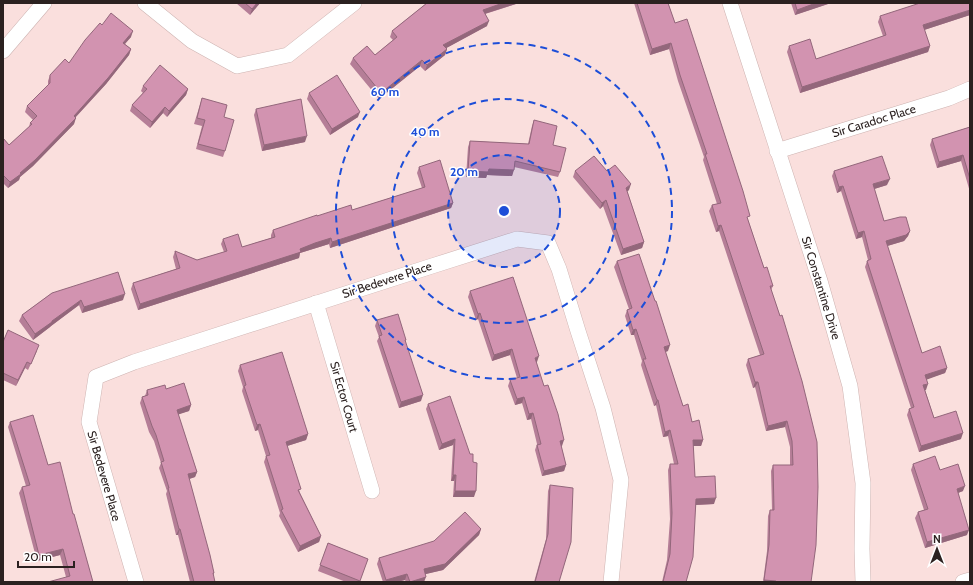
<svg xmlns="http://www.w3.org/2000/svg" width="973" height="585" viewBox="0 0 973 585" font-family="Cabin,sans-serif">
  <style>
    .lines { fill: none; stroke-linecap: round; stroke-linejoin: round }
    .minor-casing { stroke: #ceb4b2; stroke-width: 16 }
    .minor { stroke: #fff; stroke-width: 15 }
    .wall { fill: #b57e97 }
    .shaded-wall { fill: #93677b }
    .building { fill: #d293b0; stroke: #93677b }
    .ring { fill: none; stroke: #1d4ed8; stroke-width: 2; stroke-dasharray: 7 5 }
    .labels { text-anchor: middle; stroke-width: 3; stroke-linejoin: round; paint-order: stroke }
    .street-label { font-size: 12px; fill: #2b2120; stroke: #fff }
    .centre { fill: #1d4ed8; stroke: #fff; stroke-width: 2 }
    .ring-label { font-size: 12px; text-anchor: middle; font-weight: bold; fill: #1d4ed8; stroke: #fff; stroke-width: 3; stroke-linejoin: round; paint-order: stroke }
  </style>
  <rect width="100%" height="100%" fill="#fadfdd"/>
  <g class="lines">
    <g class="minor-casing">
      <g id="minor">
        <polyline points="145,3 192,41 237,66 288,55 354,3"/>
        <polyline points="730,3 820,281 850,386 863,483 862,549 863,582"/>
        <polyline points="3,51 44,3"/>
        <polyline points="777,151 949,98 970,89"/>
        <polyline points="316,303 372,491"/>
        <polyline points="136,582 89,422 96,377 134,362 432,266 517,239 548,243 559,269 578,331 603,408 621,480 611,582"/>
        <polyline points="963,582 970,580"/>
      </g>
    </g>
    <use href="#minor" class="minor"/>
  </g>
  <g class="wall">
    <polygon points="236,3 260,3 250,15"/>
    <polygon points="427,3 519,3 485,14 487,26 446,48 447,49 445,55 425,71 420,66 379,99 350,64 353,58 375,55 393,40 390,37 392,31"/>
    <polygon points="634,3 668,3 675,23 748,220 764,268 773,286 771,290 780,316 811,582 763,582 767,551 768,516 770,510 772,510 771,471 773,465 790,465 790,447 785,427 766,431 755,387 753,388 746,365 748,359 760,355 719,231 716,232 709,211 712,205 717,204 703,160 704,157 678,81 669,49 650,55"/>
    <polygon points="791,3 831,3 795,15"/>
    <polygon points="970,15 924,30 930,46 928,52 800,93 787,52 789,46 816,59 883,36 878,22 880,16"/>
    <polygon points="102,25 131,37 125,44 131,49 129,55 106,84 75,118 74,124 33,166 20,177 19,180 8,188 3,183 3,138 9,145 29,127 30,123 33,120 25,112 27,106 48,85 48,81 50,75 69,63"/>
    <polygon points="143,86 188,89 186,95 167,117 163,113 150,128 130,111 132,105 143,93 141,91"/>
    <polygon points="309,93 358,117 330,135 307,99"/>
    <polygon points="202,98 224,117 225,151 223,157 196,149 202,126 194,124"/>
    <polygon points="256,109 305,142 262,151 254,115"/>
    <polygon points="534,120 553,145 560,172 558,177 514,167 512,176 487,175 486,178 466,177 468,147 470,141 528,144 532,126"/>
    <polygon points="970,127 970,192 961,161 937,168 930,145 932,139"/>
    <polygon points="419,167 453,203 451,208 330,248 329,244 313,249 300,253 299,258 138,310 131,289 133,283 176,269 173,257 175,251 197,260 224,252 221,244 223,239 242,247 271,238 271,235 273,230 317,216 352,210 422,188 417,173"/>
    <polygon points="575,171 607,171 629,190 627,191 644,242 642,248 621,255 603,206 600,209 573,177"/>
    <polygon points="834,171 887,185 874,189 884,221 910,231 908,236 904,241 887,246 922,353 947,368 945,373 926,379 926,390 925,390 934,418 961,439 919,452 907,415 909,409 911,408 865,267 867,261 868,260 862,237 856,239 841,191 837,193 832,176"/>
    <polygon points="617,261 668,351 665,352 683,406 703,440 701,446 693,446 695,477 714,504 696,505 686,582 662,582 667,560 670,519 668,470 670,464 674,464 668,436 663,437 656,405 654,406 641,365 642,361 634,335 631,335 625,316 627,310 629,309 614,267"/>
    <polygon points="470,291 537,362 536,362 562,446 561,446 566,465 564,471 542,476 535,450 537,444 531,419 527,420 522,403 515,405 508,386 510,380 517,378 510,355 492,361 478,319 476,320 468,297"/>
    <polygon points="52,293 123,300 82,313 79,305 51,326 50,327 33,340 19,321 22,315"/>
    <polygon points="377,320 406,340 405,341 421,401 399,408 377,341 379,337 375,326"/>
    <polygon points="3,342 37,351 28,370 25,368 16,386 3,380"/>
    <polygon points="240,365 308,434 306,440 287,446 300,493 321,536 319,542 298,552 279,516 280,513 264,462 266,456 258,430 255,431 242,391 243,387 238,371"/>
    <polygon points="166,389 191,405 189,411 178,414 197,472 195,477 189,479 214,573 213,576 215,582 190,582 178,535 176,535 166,494 167,491 159,468 161,463 154,441 149,432 140,403 142,397 145,396 147,390"/>
    <polygon points="428,404 473,462 474,497 453,497 454,481 451,481 453,445 439,450 426,409"/>
    <polygon points="10,422 48,465 73,514 93,582 66,577 60,555 37,561 19,493 22,487 26,486 8,427"/>
    <polygon points="913,464 940,470 963,491 958,493 967,535 925,548 915,518 918,512 924,510 911,470"/>
    <polygon points="550,485 559,582 534,582 546,539 548,491"/>
    <polygon points="481,529 479,535 443,570 425,574 424,582 406,582 405,580 397,582 383,582 377,564 379,558"/>
    <polygon points="328,543 368,559 359,582 346,582 318,571"/>
  </g>
  <g class="shaded-wall">
    <polygon points="257,3 260,3 250,15 252,9"/>
    <polygon points="503,3 519,3 481,15 483,10"/>
    <polygon points="816,3 831,3 795,15 797,10"/>
    <polygon points="970,10 970,15 921,31 923,25"/>
    <polygon points="489,21 487,26 441,51 443,45"/>
    <polygon points="133,31 131,37 121,48 123,43"/>
    <polygon points="671,43 669,49 650,55 652,49"/>
    <polygon points="930,46 928,52 800,93 802,87"/>
    <polygon points="131,49 129,55 106,84 71,122 74,116"/>
    <polygon points="447,49 445,55 425,71 427,65"/>
    <polygon points="422,60 420,66 379,99 381,93"/>
    <polygon points="188,89 186,95 167,117 169,111"/>
    <polygon points="165,107 163,113 150,128 152,122"/>
    <polygon points="360,112 358,117 330,135 332,129"/>
    <polygon points="76,118 74,124 33,166 20,177 19,180 8,188 10,182 20,173"/>
    <polygon points="307,136 305,142 262,151 264,145"/>
    <polygon points="963,155 961,161 937,168 939,162"/>
    <polygon points="489,169 514,170 512,176 487,175 486,178 466,177 468,171"/>
    <polygon points="890,179 887,185 871,190 873,184"/>
    <polygon points="631,184 629,190 624,194 626,188"/>
    <polygon points="843,186 841,191 837,193 839,187"/>
    <polygon points="606,200 603,206 600,209 602,203"/>
    <polygon points="453,203 451,208 330,248 332,242"/>
    <polygon points="721,225 719,231 716,232 718,226"/>
    <polygon points="864,231 862,237 856,239 858,233"/>
    <polygon points="910,231 908,236 904,241 884,247 886,241"/>
    <polygon points="331,238 329,244 300,253 299,258 138,310 140,304 315,243"/>
    <polygon points="644,242 642,248 621,255 623,249"/>
    <polygon points="125,294 123,300 82,313 84,307"/>
    <polygon points="81,300 79,305 51,326 50,327 33,340 35,334 52,321"/>
    <polygon points="480,313 478,319 476,320 478,314"/>
    <polygon points="636,329 634,335 631,335 633,330"/>
    <polygon points="670,345 668,351 662,353 664,347"/>
    <polygon points="512,349 510,355 492,361 494,355"/>
    <polygon points="539,356 537,362 533,363 535,358"/>
    <polygon points="27,362 25,368 16,386 18,380"/>
    <polygon points="947,368 945,373 923,381 925,375"/>
    <polygon points="755,382 758,382 755,387 753,388"/>
    <polygon points="928,384 926,390 921,391 923,385"/>
    <polygon points="423,395 421,401 399,408 401,402"/>
    <polygon points="524,397 522,403 515,405 517,399"/>
    <polygon points="657,400 658,400 656,405 654,406"/>
    <polygon points="191,405 189,411 174,416 177,410"/>
    <polygon points="533,413 531,419 527,420 529,414"/>
    <polygon points="787,421 785,427 766,431 768,426"/>
    <polygon points="260,424 258,430 255,431 257,425"/>
    <polygon points="670,430 668,436 663,437 665,432"/>
    <polygon points="963,433 961,439 919,452 921,446"/>
    <polygon points="308,434 306,440 284,447 286,442"/>
    <polygon points="455,439 453,445 439,450 442,444"/>
    <polygon points="564,440 562,446 558,447 560,441"/>
    <polygon points="693,440 703,440 701,446 691,446"/>
    <polygon points="566,465 564,471 542,476 544,471"/>
    <polygon points="197,472 195,477 186,480 188,474"/>
    <polygon points="453,475 456,475 454,481 451,481"/>
    <polygon points="965,486 963,491 955,494 957,489"/>
    <polygon points="455,491 476,491 474,497 453,497"/>
    <polygon points="716,498 714,504 694,505 696,499"/>
    <polygon points="179,529 180,529 178,535 176,535"/>
    <polygon points="481,529 479,535 443,570 422,575 424,569"/>
    <polygon points="969,530 967,535 925,548 927,542"/>
    <polygon points="321,536 319,542 298,552 300,546"/>
    <polygon points="63,549 60,555 37,561 39,555"/>
    <polygon points="407,574 405,580 397,582 385,582 386,580"/>
    <polygon points="426,577 424,582 410,582"/>
    <polygon points="764,580 776,581 776,582 763,582"/>
  </g>
  <g class="building">
    <polygon points="245,3 257,3 252,9"/>
    <polygon points="427,3 503,3 483,10 489,21 443,45 447,49 427,65 422,60 381,93 353,58 367,46 375,55 397,37 392,31"/>
    <polygon points="637,3 668,3 675,23 687,19 743,191 750,216 747,217 764,268 767,267 773,286 770,286 780,316 782,315 802,381 817,442 818,487 816,545 811,582 776,582 776,581 764,580 769,545 770,510 774,510 773,465 793,465 792,441 787,421 768,426 758,382 755,382 748,359 764,354 721,225 718,226 712,205 721,203 705,154 707,154 680,75 671,43 652,49"/>
    <polygon points="795,3 816,3 797,10"/>
    <polygon points="920,3 970,3 970,10 923,25 930,46 802,87 789,46 810,39 816,59 886,35 880,16"/>
    <polygon points="111,13 133,31 123,43 131,49 108,78 74,116 76,118 35,160 20,173 21,174 10,182 3,175 3,138 9,145 32,124 30,123 37,116 27,106 50,83 50,75 65,59 69,63 85,40 100,23 102,25"/>
    <polygon points="160,65 188,89 169,111 165,107 152,122 132,105 147,89 143,86"/>
    <polygon points="337,75 360,112 332,129 309,93"/>
    <polygon points="202,98 227,105 224,117 234,120 225,151 198,144 205,120 197,118"/>
    <polygon points="301,99 307,136 264,145 256,109"/>
    <polygon points="534,120 557,126 553,145 566,148 560,172 515,161 514,170 489,169 488,172 468,171 470,141 529,144"/>
    <polygon points="970,127 970,179 963,155 939,162 932,139"/>
    <polygon points="594,156 607,171 615,165 631,184 626,188 644,242 623,249 606,200 602,203 575,171"/>
    <polygon points="882,156 890,179 873,184 884,221 900,217 906,217 910,231 906,235 886,241 922,353 940,346 947,368 925,375 928,384 923,385 934,418 956,411 963,433 921,446 909,409 914,407 867,261 871,259 864,231 858,233 843,186 839,187 834,171"/>
    <polygon points="440,160 453,203 332,242 331,238 315,243 300,249 301,252 140,304 133,283 180,268 175,251 197,260 227,251 223,239 238,234 242,247 275,237 273,230 317,215 317,216 351,205 352,210 425,187 419,167"/>
    <polygon points="639,254 655,301 656,301 670,345 664,347 683,406 688,404 692,422 699,420 703,440 693,440 695,477 715,476 716,498 696,499 693,557 686,582 663,582 670,554 672,513 670,464 678,464 670,430 665,432 658,400 657,400 643,359 646,359 636,329 633,330 627,310 632,308 617,261"/>
    <polygon points="118,272 125,294 84,307 81,300 52,321 52,322 35,334 22,315 52,293"/>
    <polygon points="513,277 539,356 535,358 544,386 548,385 558,414 564,440 560,441 566,465 544,471 537,445 541,444 533,413 529,414 524,397 517,399 510,380 520,377 512,349 494,355 480,313 478,314 470,291"/>
    <polygon points="398,314 406,340 405,340 423,395 401,402 379,336 382,335 377,320"/>
    <polygon points="8,330 39,345 31,364 27,362 18,380 3,373 3,342"/>
    <polygon points="282,352 308,434 286,442 301,489 298,490 321,536 300,546 281,510 283,509 266,456 270,455 260,424 257,425 244,386 246,385 240,365"/>
    <polygon points="184,383 191,405 177,410 197,472 188,474 210,555 214,573 213,573 215,582 194,582 180,529 179,529 168,488 169,488 161,462 164,461 156,435 152,426 142,397 148,395 147,390 165,385 166,389"/>
    <polygon points="450,396 470,454 473,454 473,462 477,463 476,491 455,491 456,475 453,475 455,439 442,444 428,404"/>
    <polygon points="33,415 48,465 60,462 73,514 74,514 93,582 48,582 70,576 63,549 39,555 22,487 30,485 10,422"/>
    <polygon points="935,456 940,470 958,464 965,486 957,489 969,530 927,542 918,512 928,509 913,464"/>
    <polygon points="550,485 573,488 571,542 559,582 535,582 548,534"/>
    <polygon points="465,512 481,529 445,564 424,569 426,577 410,582 407,574 386,580 379,558 434,541"/>
    <polygon points="328,543 368,559 360,581 320,565"/>
  </g>
  <circle cx="504" cy="211" r="56" fill="#1d4ed8" fill-opacity=".12"/>
  <g class="ring">
    <circle cx="504" cy="211" r="56"/>
    <circle cx="504" cy="211" r="112"/>
    <circle cx="504" cy="211" r="168"/>
  </g>
  <g class="labels">
    <g class="street-label">
      <text transform="translate(874 121) rotate(-17)" y="4">Sir Caradoc Place</text>
      <text transform="translate(387 280) rotate(-18)" y="4">Sir Bedevere Place</text>
      <text transform="translate(821 288) rotate(73)" y="4">Sir Constantine Drive</text>
      <text transform="translate(344 397) rotate(74)" y="4">Sir Ector Court</text>
      <text transform="translate(104 476) rotate(74)" y="4">Sir Bedevere Place</text>
    </g>
  </g>
  <circle cx="504" cy="211" r="6" class="centre"/>
  <g class="ring-label">
    <text x="385" y="96">60 m</text>
    <text x="425" y="136">40 m</text>
    <text x="464" y="176">20 m</text>
  </g>
  <rect width="973" height="585" fill="none" stroke="#2b2120" stroke-width="8"/>
  <g transform="translate(937 549)" stroke="#ffffff" stroke-width="3" paint-order="stroke">
  <path d="M0-3L7 15L0 10L-7 15Z" fill="#2b2120"/>
  <text y="-6" font-size="11" font-weight="bold" text-anchor="middle" fill="#2b2120">N</text>
  </g>
  <path d="M18 561v6h56v-6" fill="none" stroke="#2b2120" stroke-width="2"/>
  <text x="24" y="561" font-size="12" fill="#2b2120" stroke="#ffffff" stroke-width="3" paint-order="stroke">20 m</text>
</svg>
